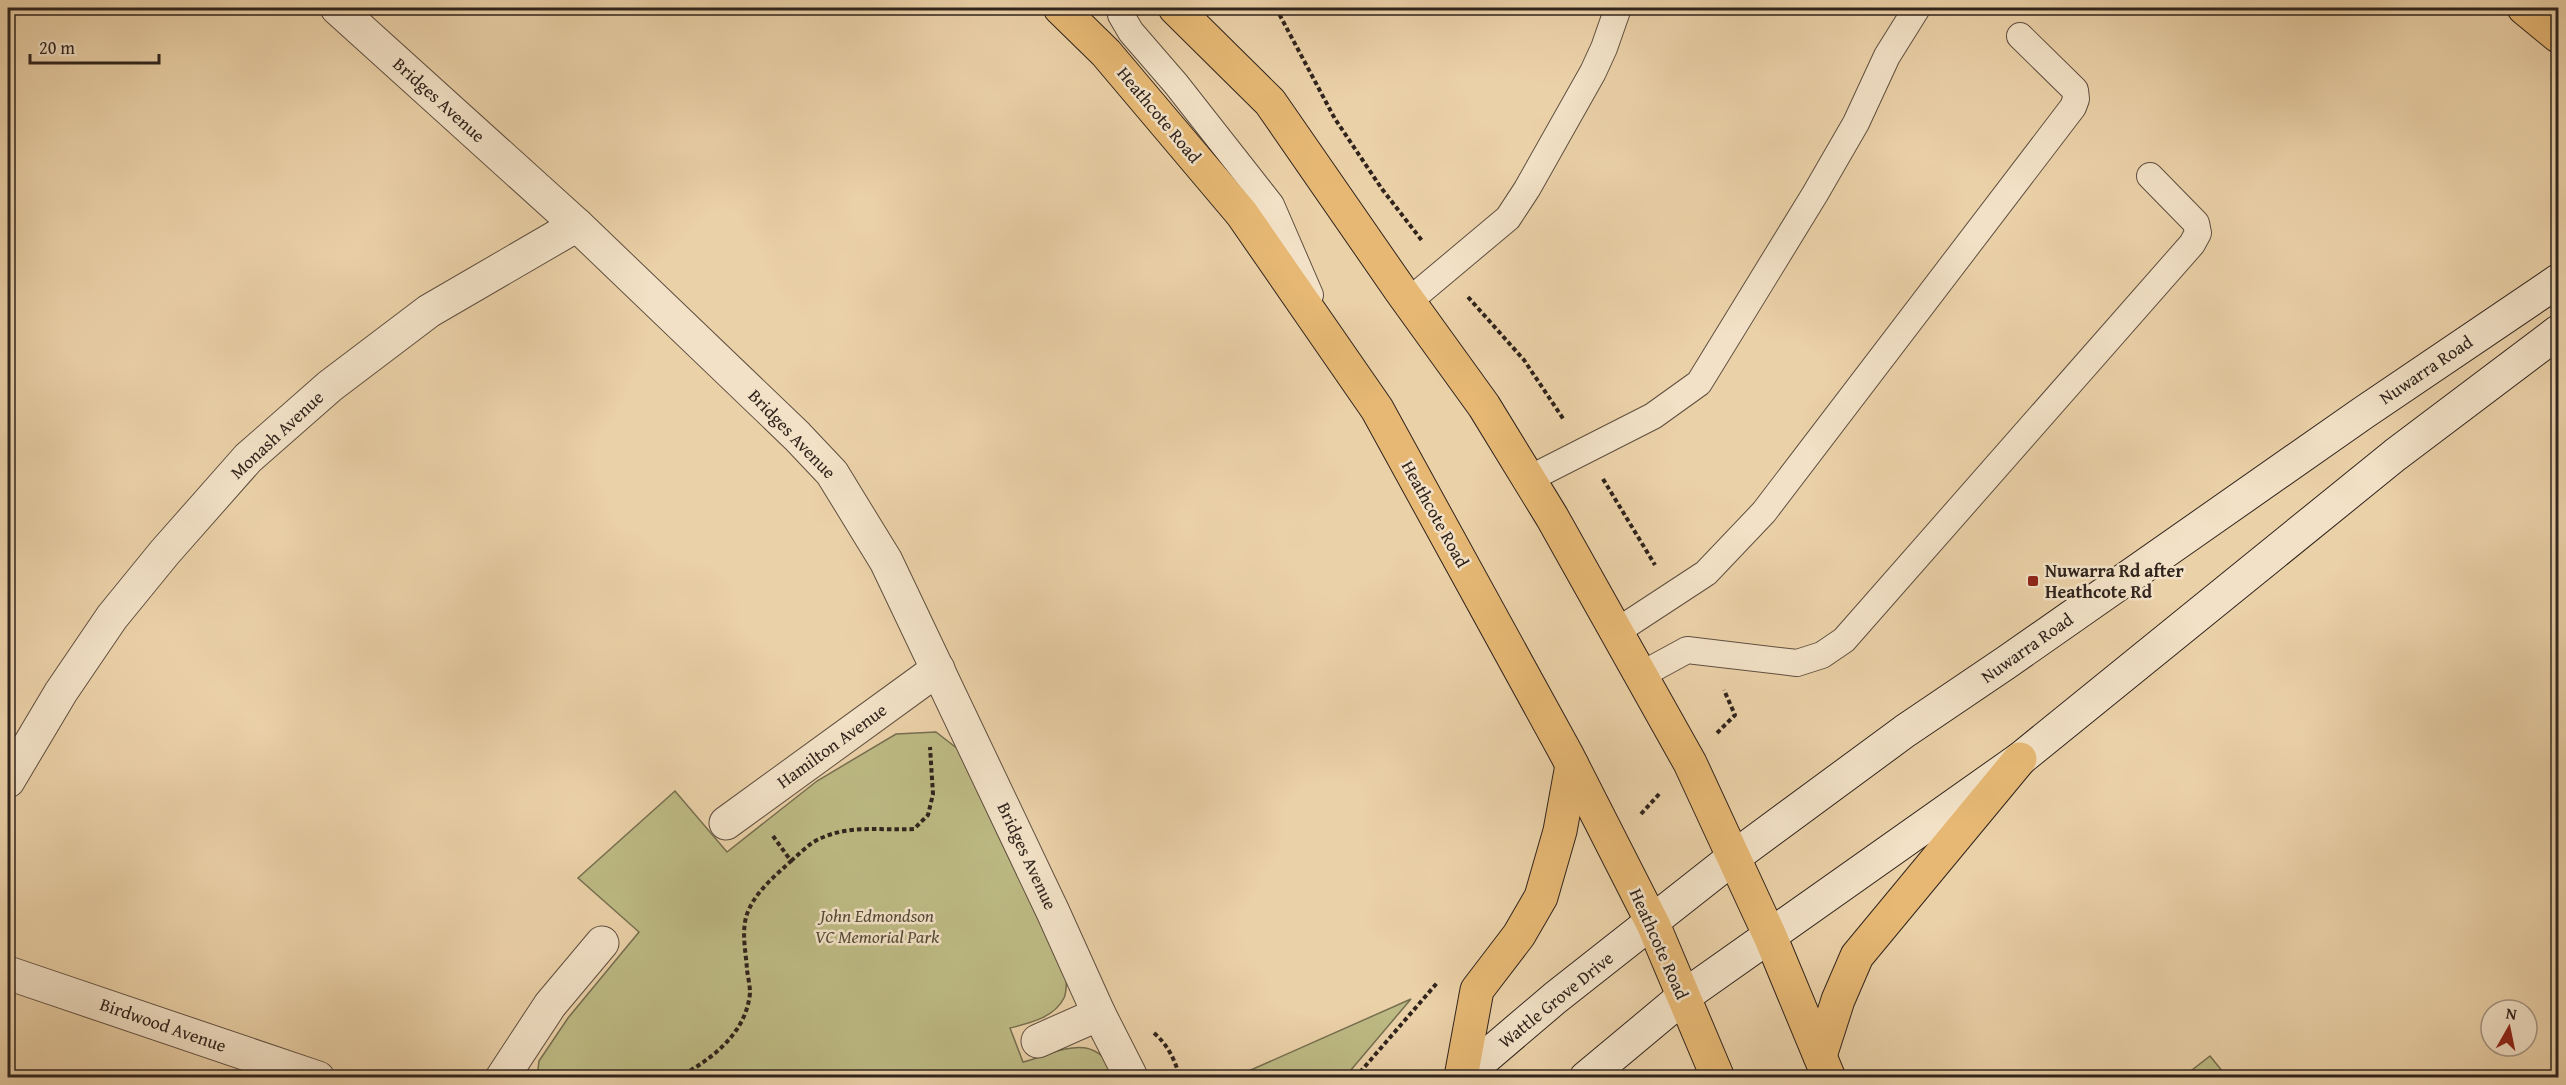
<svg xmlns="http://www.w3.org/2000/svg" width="2566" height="1085" viewBox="0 0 2566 1085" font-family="'Gentium Book Plus',serif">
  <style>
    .green { fill: #bdba84; stroke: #766f50; stroke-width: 1.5 }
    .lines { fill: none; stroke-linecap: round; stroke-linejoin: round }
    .service-casing { stroke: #5f4f40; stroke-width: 28 }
    .minor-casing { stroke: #5f4f40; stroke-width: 35 }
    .secondary-casing { stroke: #30241d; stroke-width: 35 }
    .primary-casing { stroke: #30241d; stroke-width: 35 }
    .motorway-casing { stroke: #30241d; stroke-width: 35 }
    .path { stroke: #30241d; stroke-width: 4; stroke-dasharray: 4.5 3; stroke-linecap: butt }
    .service { stroke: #f2e1c6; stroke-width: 26 }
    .minor { stroke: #f2e1c6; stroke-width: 33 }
    .secondary { stroke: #f2e1c6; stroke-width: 33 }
    .primary { stroke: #e6b874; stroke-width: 33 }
    .motorway { stroke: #e6b874; stroke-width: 33 }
    .poi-dot { fill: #8f2418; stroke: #f2e1c6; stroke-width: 2 }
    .labels { text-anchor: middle; stroke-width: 5; stroke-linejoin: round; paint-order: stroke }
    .street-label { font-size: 18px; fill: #30241d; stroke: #f2e1c6 }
    .poi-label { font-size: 18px; font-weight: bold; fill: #30241d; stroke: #f2e1c6; text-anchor: start }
    .park-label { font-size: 18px; font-style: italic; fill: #534a37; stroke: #f2e1c6 }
  </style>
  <rect width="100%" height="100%" fill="#ebd1a8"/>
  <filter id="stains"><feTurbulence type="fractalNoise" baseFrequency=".00333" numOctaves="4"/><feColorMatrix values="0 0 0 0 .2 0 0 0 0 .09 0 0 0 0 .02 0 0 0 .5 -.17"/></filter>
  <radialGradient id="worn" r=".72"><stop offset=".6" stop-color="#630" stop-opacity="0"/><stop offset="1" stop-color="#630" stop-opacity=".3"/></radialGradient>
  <g class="green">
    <path d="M 936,732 L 963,753 L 1067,974 C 1066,981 1067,992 1064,998 C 1054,1018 1029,1023 1010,1028 L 1023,1062 C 1062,1052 1093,1028 1118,1078 L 537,1078 L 539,1061 L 568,1018 L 639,932 L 578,878 L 675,791 L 727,852 L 817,781 L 896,734 Z"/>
    <polygon points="1411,999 1345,1077 1235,1077"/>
    <polygon points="2210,1056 2227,1077 2183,1077"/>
  </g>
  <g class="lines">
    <g class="service-casing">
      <g id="service">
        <polyline points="1120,8 1121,15 1131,32 1176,84 1271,205 1310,295"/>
        <polyline points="1409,301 1508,218 1527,189 1593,72 1604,48 1618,8"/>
        <polyline points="1529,479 1653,416 1699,383 1815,194 1856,123 1887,56 1917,8"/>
        <polyline points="1616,632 1706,573 1764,512 2073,107 2076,99 2075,90 2020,36"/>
        <polyline points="1641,675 1687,650 1797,663 1822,655 1844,640 2192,244 2198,233 2196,223 2150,176"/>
      </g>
    </g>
    <g class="minor-casing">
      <g id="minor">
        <polyline points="337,8 577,225 797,436 832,473 886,561 1053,912 1099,1014 1130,1075"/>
        <polyline points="8,781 61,692 112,617 165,552 248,458 330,386 429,311 577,225"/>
        <polyline points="726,823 938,669"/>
        <polyline points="8,973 318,1078"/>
        <polyline points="1038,1041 1099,1014"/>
        <polyline points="502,1078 550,1005 602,943"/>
      </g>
    </g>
    <g class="secondary-casing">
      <g id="secondary">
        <polyline points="1461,1078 1555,998 1734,857 1905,731 2007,662 2363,413 2558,281"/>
        <polyline points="1586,1078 1683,997 2020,759 2395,455 2558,332"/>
      </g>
    </g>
    <g class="primary-casing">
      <g id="primary">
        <polyline points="1060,8 1106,53 1242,214 1377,409 1567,755 1653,924 1718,1078"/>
        <polyline points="1175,8 1270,102 1401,291 1484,406 1552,517 1690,763 1770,936 1829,1078"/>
        <polyline points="1820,1056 1838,1000 1857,956 2020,759"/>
        <polyline points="1461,1077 1477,990 1519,935 1541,897 1560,831 1572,765"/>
      </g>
    </g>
    <g class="motorway-casing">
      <polyline id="motorway" points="2524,8 2558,36"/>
    </g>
    <g class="path">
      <polyline points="1276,8 1335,119 1382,189 1423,242"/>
      <polyline points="1468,297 1524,360 1564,420"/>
      <polyline points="1603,479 1655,565"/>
      <polyline points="1717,733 1735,715 1724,690"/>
      <polyline points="1641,814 1660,793"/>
      <path d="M 791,861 C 798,855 805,848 812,843 C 844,823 880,831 914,829 L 928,815 L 933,794 L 930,747"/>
      <path d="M 1154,1033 C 1168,1045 1175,1060 1180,1078"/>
      <path d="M 677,1078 C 711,1060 746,1034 750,993 C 750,986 748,977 747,970 C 746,952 741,932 747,914 C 755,892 774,877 791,861 L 773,836"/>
      <polyline points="1355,1078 1437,983"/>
    </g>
    <use href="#service" class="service"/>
    <use href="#minor" class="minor"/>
    <use href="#secondary" class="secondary"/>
    <use href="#primary" class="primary"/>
    <use href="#motorway" class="motorway"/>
  </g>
  <rect class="poi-dot" x="2027" y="575" width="12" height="12" rx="3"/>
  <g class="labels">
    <g class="street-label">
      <text transform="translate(439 100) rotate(42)" y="6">Bridges Avenue</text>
      <text transform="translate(1159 115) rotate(50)" y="6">Heathcote Road</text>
      <text transform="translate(2426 370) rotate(-34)" y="6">Nuwarra Road</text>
      <text transform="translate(792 434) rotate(46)" y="6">Bridges Avenue</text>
      <text transform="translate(277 435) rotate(-43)" y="6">Monash Avenue</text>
      <text transform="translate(1435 514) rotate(61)" y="6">Heathcote Road</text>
      <text transform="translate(2027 648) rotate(-35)" y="6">Nuwarra Road</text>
      <text transform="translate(832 746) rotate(-36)" y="6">Hamilton Avenue</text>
      <text transform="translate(1027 856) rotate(65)" y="6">Bridges Avenue</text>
      <text transform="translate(1659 944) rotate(66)" y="6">Heathcote Road</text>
      <text transform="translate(1556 1000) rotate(-39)" y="6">Wattle Grove Drive</text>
      <text transform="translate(163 1025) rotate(19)" y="6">Birdwood Avenue</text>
    </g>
    <g class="poi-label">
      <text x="2045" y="577">Nuwarra Rd after<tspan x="2045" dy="21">Heathcote Rd</tspan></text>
    </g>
    <g class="park-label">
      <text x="877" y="922">John Edmondson<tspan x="877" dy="21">VC Memorial Park</tspan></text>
    </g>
  </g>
  <rect width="2566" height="1085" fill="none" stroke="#ebd1a8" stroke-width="30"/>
  <rect x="9" y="9" width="2548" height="1067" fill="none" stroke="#30241d" stroke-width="3"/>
  <rect x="15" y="15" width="2536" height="1055" fill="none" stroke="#30241d" stroke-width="1.5"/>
  <g transform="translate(2509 1028) rotate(9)"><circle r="28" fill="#f2e1c6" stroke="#a49582" stroke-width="1.5"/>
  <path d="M0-4.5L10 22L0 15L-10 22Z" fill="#8f2418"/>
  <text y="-9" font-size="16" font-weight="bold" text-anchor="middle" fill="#30241d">N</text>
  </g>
  <path d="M30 54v9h129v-9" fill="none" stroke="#30241d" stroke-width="3"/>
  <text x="39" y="54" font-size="18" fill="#30241d" stroke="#f2e1c6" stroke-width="4.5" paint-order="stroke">20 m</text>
  <rect width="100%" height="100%" filter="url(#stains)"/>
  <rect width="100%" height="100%" fill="url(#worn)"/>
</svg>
